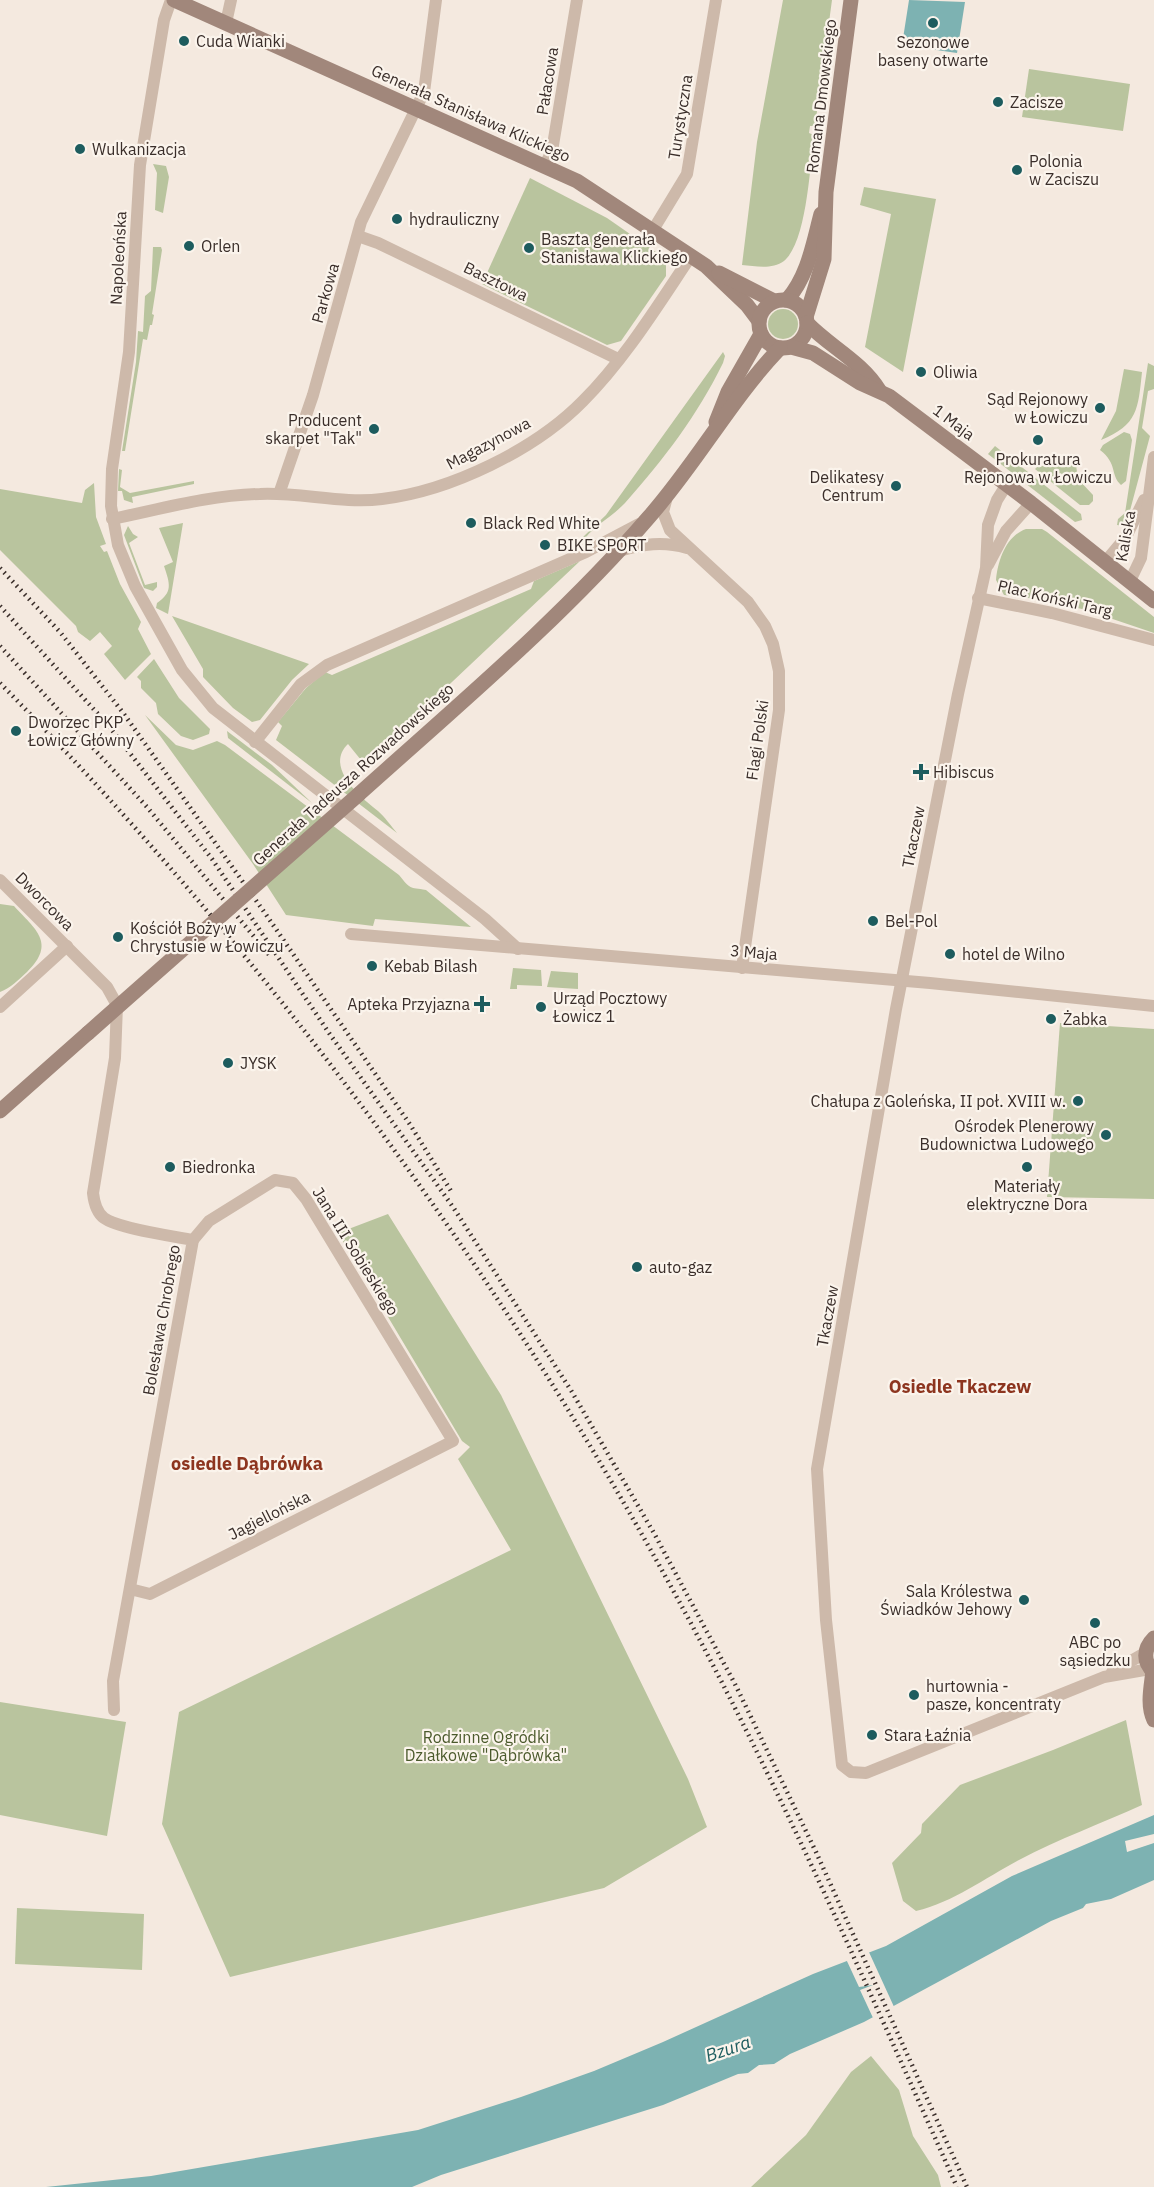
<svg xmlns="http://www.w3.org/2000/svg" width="1154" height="2187" viewBox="0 0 1154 2187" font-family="'IBM Plex Sans',sans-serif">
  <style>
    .green { fill: #b9c49e }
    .water { fill: #7db2b2 }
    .pier { fill: #f4e9df }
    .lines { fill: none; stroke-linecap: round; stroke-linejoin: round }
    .street { stroke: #cdb9aa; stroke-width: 12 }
    .secondary { stroke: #a1877b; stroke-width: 15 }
    .rail { stroke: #3a2e2a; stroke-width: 4.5; stroke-dasharray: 1.5 4.5; stroke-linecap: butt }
    .secondary-bridge { stroke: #a1877b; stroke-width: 15 }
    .poi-dot { fill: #1d5c5e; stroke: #fbf4ec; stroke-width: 2 }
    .labels { text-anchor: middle; stroke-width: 4.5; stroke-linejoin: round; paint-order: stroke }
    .poi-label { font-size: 16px; fill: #3a2e2a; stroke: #fbf4ec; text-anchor: start }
    .street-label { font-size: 16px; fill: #3a2e2a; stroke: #fbf4ec }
    .park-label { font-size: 16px; fill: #4b5a2c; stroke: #fbf4ec }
    .neighbourhood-label { font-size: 18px; font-weight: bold; fill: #8d351f; stroke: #fbf4ec }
    .water-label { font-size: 18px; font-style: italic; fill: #1d5c5e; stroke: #fbf4ec }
  </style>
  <rect width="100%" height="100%" fill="#f4e9df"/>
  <g class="green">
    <path d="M 783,0 L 832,0 L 815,126 L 810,126 L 809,133 L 814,135 C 810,165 807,242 784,261 C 772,270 755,266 742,265 L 757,142 Z"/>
    <polygon points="1029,69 1130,84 1123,131 1022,117"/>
    <polygon points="153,164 166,166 169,177 163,213 155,210 157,173"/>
    <polygon points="530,178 607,218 666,259 666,276 621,341 607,345 482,284"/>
    <polygon points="864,187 936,199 903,372 865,347 891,214 860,205"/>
    <polygon points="153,247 161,247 162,250 152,314 154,315 152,325 150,325 147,340 143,339 125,451 122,451 136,362 138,331 143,332 145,296 151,291"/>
    <circle cx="783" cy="324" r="15"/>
    <path d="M 723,352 L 725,356 L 723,363 C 697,416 664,459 625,503 C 611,518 591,527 581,544 L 583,537 L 606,515 Z"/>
    <polygon points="1148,363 1154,366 1154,389 1148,391 1142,428 1150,436 1128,518 1125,526 1117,525 1118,519 1125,513"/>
    <path d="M 1124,369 L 1142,372 C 1138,409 1138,425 1101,440 L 1116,411 Z"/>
    <path d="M 1124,432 L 1130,434 L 1132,440 L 1126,481 L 1121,485 C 1110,475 1118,464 1100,450 L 1103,445 Z"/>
    <polygon points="995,446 1081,514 1082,520 1075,522 988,454"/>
    <polygon points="1076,465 1078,479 1093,495 1093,501 1089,505 1080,505 1035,469 1038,466"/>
    <polygon points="119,469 122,470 120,487 130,493 194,481 194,484 132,497 133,503 124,500 122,491 118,491"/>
    <polygon points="94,483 96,517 106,544 100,546 104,552 107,551 120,584 141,622 138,629 151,654 125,680 104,654 112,646 100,632 90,641 78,632 76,626 0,550 0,489 82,503 85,490"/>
    <path d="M 183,523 L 168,614 L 156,608 L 157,603 C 173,592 170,584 164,566 L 173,562 L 159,528 Z"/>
    <polygon points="128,526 133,534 138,537 129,543 145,585 157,582 157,587 153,591 144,588 124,535"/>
    <path d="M 1026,529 L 1042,529 L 1047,532 L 1154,617 L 1154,633 L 1086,610 L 1044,600 L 1004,595 L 996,580 C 998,560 1006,536 1026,529 Z"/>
    <path d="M 580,561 L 381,749 L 361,760 L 348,744 C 323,768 364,800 378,811 C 385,817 391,826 397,833 L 276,740 L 282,726 L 278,722 L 306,688 L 325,672 L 332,675 L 531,589 L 534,581 Z"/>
    <polygon points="172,616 309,664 292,680 260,720 252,722 233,708 203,677 203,669"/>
    <polygon points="154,659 179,698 210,729 209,734 193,740 181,736 158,714 156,703 141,688 141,681 137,677"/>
    <path d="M 145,715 L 176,745 L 193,750 L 217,741 L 225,745 L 399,875 C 411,890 409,887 426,890 L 471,927 L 375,919 L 373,926 L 286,915 L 253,864 Z"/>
    <polygon points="227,731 272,765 312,803 228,738"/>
    <path d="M 0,904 L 14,906 C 35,929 57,943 27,972 C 18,980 11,988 0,992 Z"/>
    <polygon points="513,968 541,970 542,986 517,985 517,989 510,989"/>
    <polygon points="551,971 578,973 578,989 547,987"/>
    <polygon points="1060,1023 1154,1029 1154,1199 1047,1197"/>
    <polygon points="388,1214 501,1395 688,1779 707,1827 604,1888 230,1977 162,1824 179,1712 511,1550 458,1459 470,1447 462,1441 338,1233"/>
    <polygon points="0,1702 126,1722 107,1836 0,1815"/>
    <path d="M 1126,1720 L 1142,1805 C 1102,1823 1059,1839 1019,1860 C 985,1878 954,1902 916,1911 L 903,1901 L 892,1863 L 921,1833 L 922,1824 L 960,1785 L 1053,1750 Z"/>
    <polygon points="17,1908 144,1914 142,1970 15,1964"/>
    <polygon points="871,2056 899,2090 913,2136 938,2175 941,2187 751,2187 806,2135 851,2072"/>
  </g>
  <g class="water">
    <polygon points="909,0 965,2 957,53 902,45"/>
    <polygon points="1154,1815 1154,1834 1125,1841 1127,1852 1154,1843 1154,1880 1111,1899 1086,1904 1083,1908 1051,1921 864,2022 790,2054 774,2064 759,2065 748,2073 738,2074 663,2105 441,2175 412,2187 46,2187 151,2176 418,2130 521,2097 594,2071 663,2042 813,1974 886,1946 1012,1876"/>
  </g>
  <polygon class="pier" points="868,1950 895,2009 874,2020 860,1990 873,1985 859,1987 846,1959"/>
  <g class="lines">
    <g class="street">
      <polyline points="171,0 164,20 140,165 129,352 112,469 111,506 118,545 135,586 182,670 213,708 485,919 518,949"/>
      <polyline points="226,23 231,0"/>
      <polyline points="545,165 552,151 577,0"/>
      <polyline points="653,230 687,174 716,0"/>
      <polyline points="358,236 378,243 618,359"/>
      <polyline points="1007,484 997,500 988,525 986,568 958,694 896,1009 817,1469 826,1620 842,1765 851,1772 866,1773 1104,1677 1150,1669"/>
      <polyline points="279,494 313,395 361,222 424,92 436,0"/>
      <polyline points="667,497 663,512 670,530 748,602 765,626 773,644 779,671 779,710 742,968"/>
      <path d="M 112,519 C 161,509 210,495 260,494 C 300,492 342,504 382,499 C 450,491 535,450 583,401 C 625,359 658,305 691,256"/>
      <path d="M 619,551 C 643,544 663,541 687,548"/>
      <polyline points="1105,562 1126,537 1144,500"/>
      <polyline points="988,565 1006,531 1031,503"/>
      <polyline points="1130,581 1141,558 1154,457"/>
      <polyline points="978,598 1052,613 1154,640"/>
      <polyline points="255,742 301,684 327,665 586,552 639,524"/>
      <path d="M 0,880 L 107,987 L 117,1005 L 115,1058 L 93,1193 C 94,1202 96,1212 104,1218 C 119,1229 173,1236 193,1240 L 113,1681 L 114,1710"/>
      <polyline points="351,934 930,983 1154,1006"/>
      <polyline points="0,1007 67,946"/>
      <polyline points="130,1589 150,1594 453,1441 306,1199 293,1183 275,1180 209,1221 193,1240"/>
      <polyline points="1112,1672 1145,1653"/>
    </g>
    <g class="secondary">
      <polyline points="174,0 577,181 706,266 747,305 759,321"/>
      <polyline points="719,273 774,301"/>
      <path d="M 787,300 C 808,276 813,244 821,214"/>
      <circle cx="783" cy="324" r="24"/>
      <polyline points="806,317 824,259 826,192 851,0"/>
      <path d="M 807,323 C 830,347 861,361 879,390"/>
      <polyline points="791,347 813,353 860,383 889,396 1031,503 1154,601"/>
      <polyline points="716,422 728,392 761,334"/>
      <path d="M 359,794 C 457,706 563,617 649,517 C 696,464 732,398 780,348"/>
      <polyline points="0,1111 88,1033"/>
      <path d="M 1154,1638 C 1143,1649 1143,1662 1154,1672"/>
      <path d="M 1153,1671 C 1151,1688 1147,1705 1154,1720"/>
    </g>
    <g class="rail">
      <polyline points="0,568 60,632 124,714 267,916 411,1126 451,1191"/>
      <polyline points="0,606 108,725 212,859 329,1033 453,1207 572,1392 655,1535 736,1686 816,1852 967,2187"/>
      <polyline points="0,646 147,807 270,956"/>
      <path d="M 0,683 C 271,960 504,1276 687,1616 C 787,1802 871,1995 957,2187"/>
    </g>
    <polyline class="secondary-bridge" points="88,1033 359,794"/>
  </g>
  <g class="poi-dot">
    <circle cx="933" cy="23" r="6"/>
    <circle cx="184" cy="41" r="6"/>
    <circle cx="998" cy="102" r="6"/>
    <circle cx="80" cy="149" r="6"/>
    <circle cx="1017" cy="170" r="6"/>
    <circle cx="397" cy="219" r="6"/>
    <circle cx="189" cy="246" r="6"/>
    <circle cx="529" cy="248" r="6"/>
    <circle cx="921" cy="372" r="6"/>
    <circle cx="1100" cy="408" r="6"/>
    <circle cx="374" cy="429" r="6"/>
    <circle cx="1038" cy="440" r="6"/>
    <circle cx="896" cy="486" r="6"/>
    <circle cx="471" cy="523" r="6"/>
    <circle cx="545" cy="545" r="6"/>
    <circle cx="16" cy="731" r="6"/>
    <path d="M918 763h6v6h6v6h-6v6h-6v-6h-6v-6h6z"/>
    <circle cx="873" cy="921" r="6"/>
    <circle cx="118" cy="937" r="6"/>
    <circle cx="950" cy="954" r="6"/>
    <circle cx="372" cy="966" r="6"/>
    <path d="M479 995h6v6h6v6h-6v6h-6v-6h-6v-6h6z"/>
    <circle cx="541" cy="1007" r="6"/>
    <circle cx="1051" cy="1019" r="6"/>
    <circle cx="228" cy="1063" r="6"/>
    <circle cx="1078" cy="1101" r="6"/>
    <circle cx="1106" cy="1135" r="6"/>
    <circle cx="170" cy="1167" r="6"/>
    <circle cx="1027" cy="1167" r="6"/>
    <circle cx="637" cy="1267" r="6"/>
    <circle cx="1024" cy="1600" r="6"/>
    <circle cx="1095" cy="1623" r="6"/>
    <circle cx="914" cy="1695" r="6"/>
    <circle cx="872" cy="1735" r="6"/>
  </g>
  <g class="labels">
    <g class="poi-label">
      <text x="196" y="47">Cuda Wianki</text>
      <text x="933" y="48" text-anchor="middle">Sezonowe<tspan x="933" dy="18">baseny otwarte</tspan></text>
      <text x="1010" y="108">Zacisze</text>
      <text x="92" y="155">Wulkanizacja</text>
      <text x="1029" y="167">Polonia<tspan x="1029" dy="18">w Zaciszu</tspan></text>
      <text x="409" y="225">hydrauliczny</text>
      <text x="541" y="245">Baszta generała<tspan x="541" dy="18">Stanisława Klickiego</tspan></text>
      <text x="201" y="252">Orlen</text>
      <text x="933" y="378">Oliwia</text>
      <text x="1088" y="405" text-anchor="end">Sąd Rejonowy<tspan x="1088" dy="18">w Łowiczu</tspan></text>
      <text x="362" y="426" text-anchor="end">Producent<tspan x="362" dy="18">skarpet "Tak"</tspan></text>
      <text x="1038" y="465" text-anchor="middle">Prokuratura<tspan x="1038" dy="18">Rejonowa w Łowiczu</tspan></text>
      <text x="884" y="483" text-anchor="end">Delikatesy<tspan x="884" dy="18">Centrum</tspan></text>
      <text x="483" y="529">Black Red White</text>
      <text x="557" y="551">BIKE SPORT</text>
      <text x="28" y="728">Dworzec PKP<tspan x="28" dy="18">Łowicz Główny</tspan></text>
      <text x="933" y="778">Hibiscus</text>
      <text x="885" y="927">Bel-Pol</text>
      <text x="130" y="934">Kościół Boży w<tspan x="130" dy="18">Chrystusie w Łowiczu</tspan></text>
      <text x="962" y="960">hotel de Wilno</text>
      <text x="384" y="972">Kebab Bilash</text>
      <text x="553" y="1004">Urząd Pocztowy<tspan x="553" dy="18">Łowicz 1</tspan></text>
      <text x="470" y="1010" text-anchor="end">Apteka Przyjazna</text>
      <text x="1063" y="1025">Żabka</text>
      <text x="240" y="1069">JYSK</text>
      <text x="1066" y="1107" text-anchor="end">Chałupa z Goleńska, II poł. XVIII w.</text>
      <text x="1094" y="1132" text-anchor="end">Ośrodek Plenerowy<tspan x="1094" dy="18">Budownictwa Ludowego</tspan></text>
      <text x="182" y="1173">Biedronka</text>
      <text x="1027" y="1192" text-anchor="middle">Materiały<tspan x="1027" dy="18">elektryczne Dora</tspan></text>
      <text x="649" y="1273">auto-gaz</text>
      <text x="1012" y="1597" text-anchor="end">Sala Królestwa<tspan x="1012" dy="18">Świadków Jehowy</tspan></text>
      <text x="1095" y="1648" text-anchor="middle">ABC po<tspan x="1095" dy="18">sąsiedzku</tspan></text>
      <text x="926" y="1692">hurtownia -<tspan x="926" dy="18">pasze, koncentraty</tspan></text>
      <text x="884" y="1741">Stara Łaźnia</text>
    </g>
    <g class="street-label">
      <text transform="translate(547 81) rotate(-81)" y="6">Pałacowa</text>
      <text transform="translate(821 96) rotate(-83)" y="6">Romana Dmowskiego</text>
      <text transform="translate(471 113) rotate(24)" y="6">Generała Stanisława Klickiego</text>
      <text transform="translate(680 117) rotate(-81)" y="6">Turystyczna</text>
      <text transform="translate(118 258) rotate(-87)" y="6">Napoleońska</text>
      <text transform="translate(496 281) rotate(26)" y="6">Basztowa</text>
      <text transform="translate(325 293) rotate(-74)" y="6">Parkowa</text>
      <text transform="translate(954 422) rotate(37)" y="6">1 Maja</text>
      <text transform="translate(488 443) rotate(-28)" y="6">Magazynowa</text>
      <text transform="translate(1125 536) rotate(-80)" y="6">Kaliska</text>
      <text transform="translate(1055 598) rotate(13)" y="6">Plac Koński Targ</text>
      <text transform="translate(757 740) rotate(-82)" y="6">Flagi Polski</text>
      <text transform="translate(353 774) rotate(-42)" y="6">Generała Tadeusza Rozwadowskiego</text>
      <text transform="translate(913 837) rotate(-79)" y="6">Tkaczew</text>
      <text transform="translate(45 901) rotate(45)" y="6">Dworcowa</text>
      <text transform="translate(754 952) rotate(5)" y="6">3 Maja</text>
      <text transform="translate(356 1251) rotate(58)" y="6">Jana III Sobieskiego</text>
      <text transform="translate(827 1316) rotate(-80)" y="6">Tkaczew</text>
      <text transform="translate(161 1320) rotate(-80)" y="6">Bolesława Chrobrego</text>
      <text transform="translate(269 1515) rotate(-27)" y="6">Jagiellońska</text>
    </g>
    <g class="park-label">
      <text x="486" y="1743">Rodzinne Ogródki<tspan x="486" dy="18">Działkowe "Dąbrówka"</tspan></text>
    </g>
    <g class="neighbourhood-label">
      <text x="960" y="1393">Osiedle Tkaczew</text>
      <text x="247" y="1470">osiedle Dąbrówka</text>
    </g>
    <g class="water-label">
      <text transform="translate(728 2049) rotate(-19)" y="6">Bzura</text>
    </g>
  </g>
</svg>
